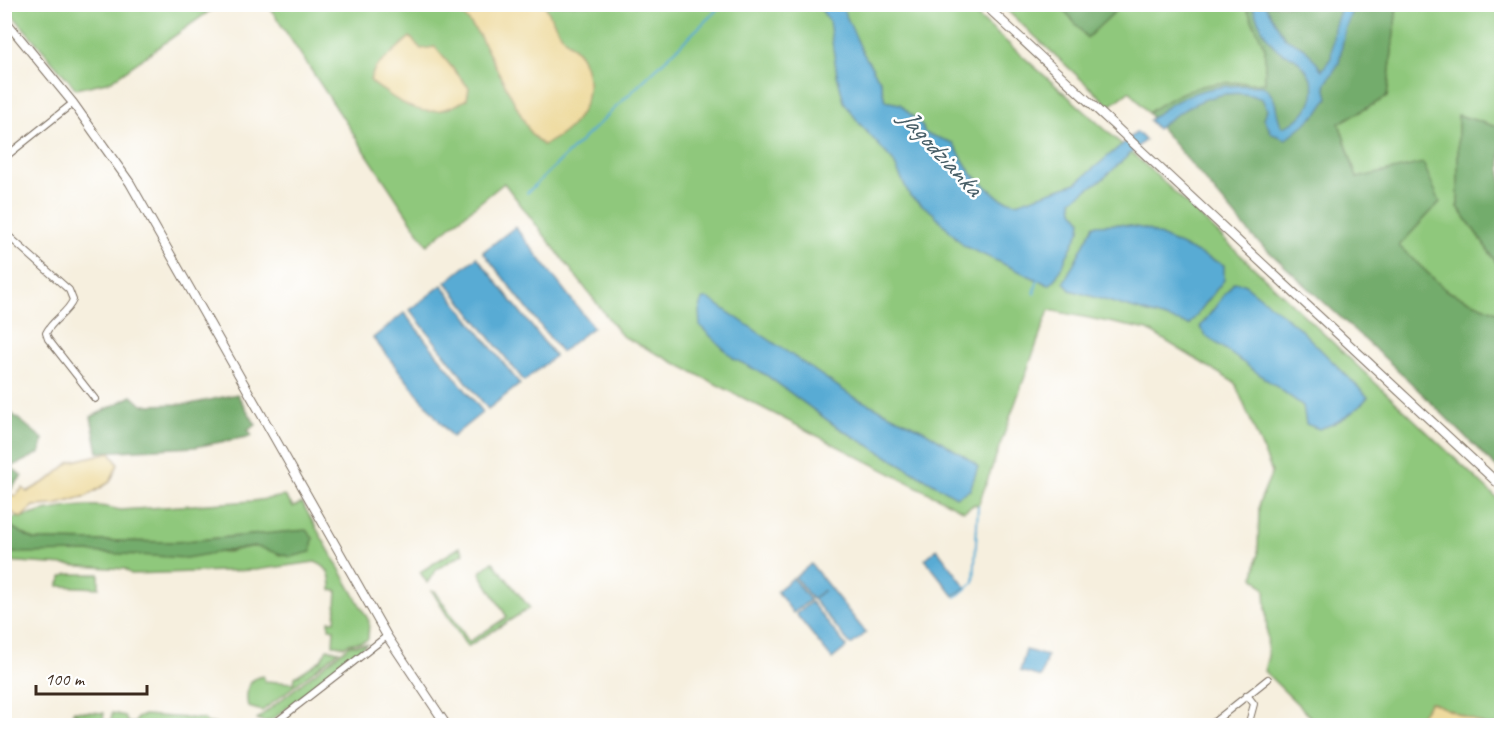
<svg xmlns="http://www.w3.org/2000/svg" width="1506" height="730" viewBox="0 0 1506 730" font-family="Caveat,sans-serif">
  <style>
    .green { fill: #8fc87c; stroke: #65794d; stroke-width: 1.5 }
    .forest { fill: #73ac6c; stroke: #576b45; stroke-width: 1.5 }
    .sand { fill: #eeda9e; stroke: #94825e; stroke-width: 1.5 }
    .water { fill: #59abd4; stroke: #4a6a79; stroke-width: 1.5 }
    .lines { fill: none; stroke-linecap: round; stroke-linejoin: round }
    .stream { stroke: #59abd4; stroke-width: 2 }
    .street-casing { stroke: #7c6f61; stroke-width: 8 }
    .secondary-casing { stroke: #7c6f61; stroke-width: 10 }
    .street { stroke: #fff; stroke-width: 6 }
    .secondary { stroke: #fff; stroke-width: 8 }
    .labels { text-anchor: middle; stroke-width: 5; stroke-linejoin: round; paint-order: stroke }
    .water-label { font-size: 27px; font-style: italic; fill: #475e67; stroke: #fff }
  </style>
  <rect width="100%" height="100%" fill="#fff"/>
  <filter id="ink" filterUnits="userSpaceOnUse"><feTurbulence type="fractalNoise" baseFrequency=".0167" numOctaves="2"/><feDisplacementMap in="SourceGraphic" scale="12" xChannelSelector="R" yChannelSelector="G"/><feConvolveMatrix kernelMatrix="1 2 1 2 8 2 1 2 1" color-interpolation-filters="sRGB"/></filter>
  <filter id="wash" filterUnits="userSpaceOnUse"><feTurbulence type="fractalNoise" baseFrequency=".008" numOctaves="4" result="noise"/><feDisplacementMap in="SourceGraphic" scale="24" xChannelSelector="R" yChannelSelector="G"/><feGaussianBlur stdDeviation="1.35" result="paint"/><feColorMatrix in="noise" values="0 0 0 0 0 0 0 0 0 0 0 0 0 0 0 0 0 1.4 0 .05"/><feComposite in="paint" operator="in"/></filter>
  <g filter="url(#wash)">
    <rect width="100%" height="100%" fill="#f6efde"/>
    <g class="green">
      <polygon points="4,5 5,4 218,5 111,81 76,89"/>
      <polygon points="268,5 965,5 1152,171 1501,502 1501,725 1485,725 1472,720 1417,722 1414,725 1319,725 1264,671 1268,656 1265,589 1254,577 1258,554 1259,503 1272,472 1235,383 1148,330 1049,310 978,506 975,504 964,511 622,336 504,183 427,245"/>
      <path d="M 1001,5 L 1060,5 L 1087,37 L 1122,5 L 1245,5 L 1265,48 L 1265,83 C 1214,81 1191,82 1148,113 L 1130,91 L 1110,106 Z"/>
      <polygon points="1397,5 1501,5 1501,128 1458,115 1458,207 1501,269 1501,314 1447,291 1398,246 1440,202 1357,178 1339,123 1387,97"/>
      <path d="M 285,496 L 293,507 L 302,503 L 369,621 L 368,639 C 361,645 352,640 345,646 L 333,645 L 334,629 L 329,628 L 329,621 L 335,621 L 337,591 L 331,590 C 331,576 329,567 315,562 L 256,570 L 131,574 L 125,569 L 5,561 L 4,551 L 228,552 C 247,547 263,543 280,555 L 285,532 L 176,542 L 34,540 L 13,528 L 10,522 L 13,518 C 27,517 37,512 50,510 C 74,506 97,503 120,510 L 253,501 Z"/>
      <polygon points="460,547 464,553 437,569 427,583 420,572"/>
      <polygon points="493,562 530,608 467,647 432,591 435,591 469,642 507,617 481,575 481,571"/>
      <polygon points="68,574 99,574 99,588 58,586 62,577"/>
      <polygon points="367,644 273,719 265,722 257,719 350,645"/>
      <path d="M 327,649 L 339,651 L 262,711 L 248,707 C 245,693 247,678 263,676 L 265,681 L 294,683 L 295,677 L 321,660 Z"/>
      <polygon points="74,711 104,713 103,721 111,721 112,713 125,716 128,723 135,723 137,718 144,715 203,719 208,723 221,725 77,725 77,714 72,714"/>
    </g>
    <g class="forest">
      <polygon points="1060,5 1122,5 1087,38"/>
      <path d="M 1245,5 L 1397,5 L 1387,97 L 1339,123 L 1357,178 L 1423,163 L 1440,202 L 1399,246 L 1447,291 L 1501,314 L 1501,472 L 1402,374 L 1253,237 L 1148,113 C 1191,82 1214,81 1265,83 L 1265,48 Z"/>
      <polygon points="1458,115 1501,128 1501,269 1458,207"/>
      <polygon points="237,394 256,425 248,430 252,436 195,447 98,452 91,417 132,396 142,405 190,404"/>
      <polygon points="5,408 43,439 40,453 11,467 22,476 5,496"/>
      <polygon points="5,522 10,522 13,528 34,540 176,542 306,530 313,538 311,552 291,557 254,546 186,558 88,552 13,553 5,551"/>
    </g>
    <g class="sand">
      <path d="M 456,5 L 545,5 C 550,15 556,28 563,37 C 569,44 578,50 582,58 C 599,96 579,129 543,145 L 531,134 L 479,35 Z"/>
      <path d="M 410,37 L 421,49 L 435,47 L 469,88 L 467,99 C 437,118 416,114 388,94 C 381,88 376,88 370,80 L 375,68 Z"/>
      <polygon points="110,452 118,464 110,482 87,496 55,505 34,506 21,518 9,511 5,502 11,495 15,496 23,488 27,492 50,479 70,462"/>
      <polygon points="1430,702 1485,725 1414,725"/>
    </g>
    <g class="water">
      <polygon points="818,5 839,5 843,9 863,53 881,82 885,101 900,104 922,126 925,133 953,143 971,173 1000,198 1016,203 1076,183 1137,132 1145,140 1104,178 1072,200 1073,210 1081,220 1080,230 1055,280 1049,285 964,246 933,213 910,196 893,161 859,123 844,102 837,75 829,21"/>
      <path d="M 1252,5 L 1265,5 L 1285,38 L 1305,48 L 1322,70 L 1331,58 L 1334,28 L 1342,5 L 1354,5 L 1345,30 L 1339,63 L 1325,85 L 1328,98 L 1318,113 L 1286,139 L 1272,134 L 1264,119 L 1267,109 L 1262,99 C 1224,83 1186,105 1157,129 L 1149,120 C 1186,90 1215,83 1263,86 C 1281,101 1273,109 1282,127 C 1289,126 1296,121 1301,116 C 1320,96 1317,79 1297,60 C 1292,55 1282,54 1277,49 C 1265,38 1257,19 1252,5 Z"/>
      <polygon points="1120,224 1146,229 1224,265 1224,280 1189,325 1070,290 1064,282 1094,225"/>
      <polygon points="515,227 593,327 561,352 483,252"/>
      <polygon points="477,257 555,356 524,381 446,282"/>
      <path d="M 1234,282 L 1244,284 L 1297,326 L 1368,397 C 1354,414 1339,423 1319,429 L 1306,424 L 1303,406 L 1205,335 L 1200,327 Z"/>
      <polygon points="442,285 520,384 488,409 410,310"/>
      <polygon points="703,299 709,299 852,396 925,431 972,461 978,467 970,490 956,497 834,425 766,375 734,359 700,326 699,311"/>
      <polygon points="404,313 483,412 452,437 373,338"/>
      <polygon points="937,549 966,587 954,596 925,559"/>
      <polygon points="811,564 866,633 851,645 813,599 824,590 812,599 795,577"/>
      <polygon points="793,578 810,600 793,613 777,591"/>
      <polygon points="811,602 847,647 832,659 796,614"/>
      <polygon points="1026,650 1047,656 1041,677 1020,671"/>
    </g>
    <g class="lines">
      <g class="stream">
        <polyline points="527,193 723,4"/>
        <polyline points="1034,294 1038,279"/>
        <polyline points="956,597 974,582 978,506"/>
      </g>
    </g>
  </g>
  <g filter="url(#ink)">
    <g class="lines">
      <g class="street-casing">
        <g id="street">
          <polyline points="4,158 73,103"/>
          <path d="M 4,232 L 69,290 L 73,300 C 67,314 53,319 46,333 L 48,339 L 95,399"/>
          <polyline points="1247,695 1254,704 1248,726"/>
          <polyline points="271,726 387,636"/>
          <polyline points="1209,726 1268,679"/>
        </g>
      </g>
      <g class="secondary-casing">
        <g id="secondary">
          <polyline points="984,4 1502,487"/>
          <polyline points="4,19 73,103 130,183 387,636 447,726"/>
        </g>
      </g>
      <use href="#street" class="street"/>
      <use href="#secondary" class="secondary"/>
    </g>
  </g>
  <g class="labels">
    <g class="water-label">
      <text transform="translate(941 152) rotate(47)" y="9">Jagodzianka</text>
    </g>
  </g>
  <rect width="1506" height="730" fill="none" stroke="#fff" stroke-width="24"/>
  <path d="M36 685v9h111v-9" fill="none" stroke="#3b2a1e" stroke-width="3"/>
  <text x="45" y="685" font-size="18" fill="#3b2a1e" stroke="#ffffff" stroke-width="4.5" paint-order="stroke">100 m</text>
</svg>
